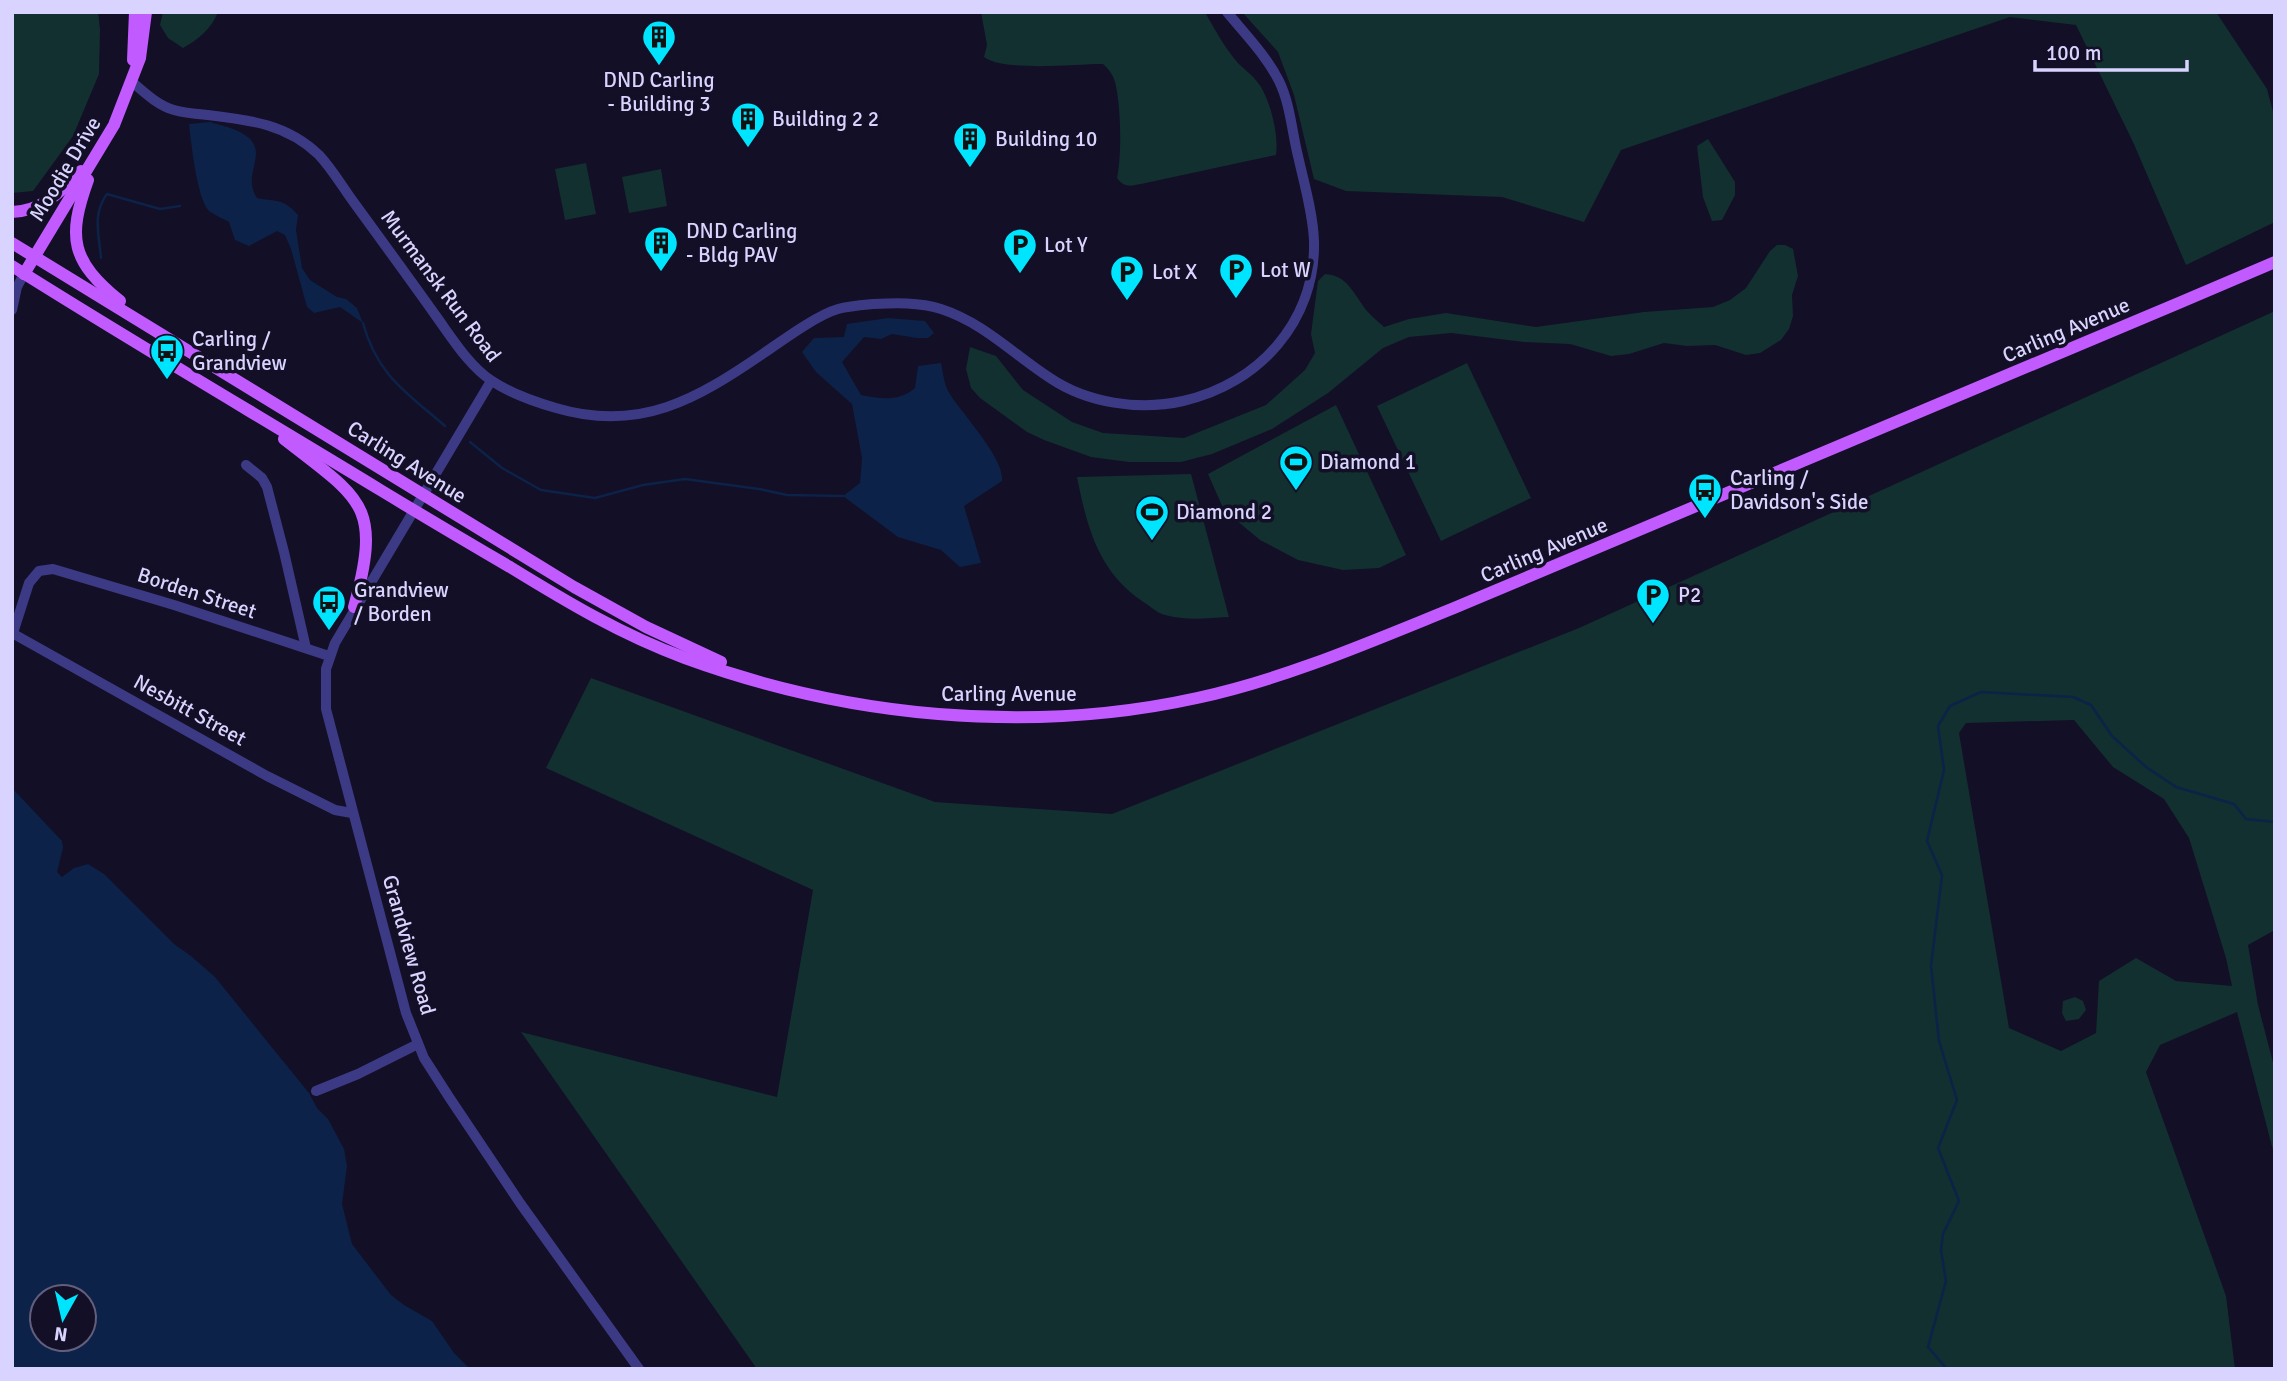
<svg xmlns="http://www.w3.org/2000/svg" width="2287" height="1381" viewBox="0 0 2287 1381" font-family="Signika,sans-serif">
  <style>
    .green { fill: #12302f; fill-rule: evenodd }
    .water { fill: #0c2248; fill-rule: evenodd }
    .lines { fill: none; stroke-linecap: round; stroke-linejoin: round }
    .stream { stroke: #0c2248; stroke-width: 2.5 }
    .minor { stroke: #3d3a85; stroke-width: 10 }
    .major { stroke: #c25bff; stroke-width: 12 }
    .labels { text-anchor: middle; stroke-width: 7; stroke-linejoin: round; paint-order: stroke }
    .poi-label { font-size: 21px; fill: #d9d4ff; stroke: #130f26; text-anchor: start }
    .street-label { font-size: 21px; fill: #d9d4ff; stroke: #130f26 }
  </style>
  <rect width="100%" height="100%" fill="#130f26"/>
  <g class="green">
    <polygon points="12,12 98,12 100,29 99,74 73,136 33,191 12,193"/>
    <path d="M 163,12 L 218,12 C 212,28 198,40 183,48 L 168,38 L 160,25 Z"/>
    <path d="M 981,12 L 1205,12 C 1215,30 1225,48 1238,63 C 1246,71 1255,77 1261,87 C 1271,104 1279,136 1276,155 L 1141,184 C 1131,186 1124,188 1117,178 C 1122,155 1121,105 1115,82 C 1113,75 1109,69 1103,64 C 1076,64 1004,72 984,57 L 987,45 Z"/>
    <polygon points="1242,12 2216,12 2267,89 2275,119 2275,222 2186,265 2133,142 2076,25 2010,17 1621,150 1584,222 1502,197 1346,191 1314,179 1294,95 1278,52"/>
    <polygon points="1708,139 1735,182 1735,195 1722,220 1712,221 1703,197 1697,146"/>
    <polygon points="586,163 596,214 565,220 555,169"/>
    <polygon points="661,169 667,206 629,213 622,177"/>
    <path d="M 1777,245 L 1785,245 L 1793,249 L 1798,276 L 1792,295 L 1793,316 L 1789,329 L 1781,340 L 1760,353 L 1746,355 L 1715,345 L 1687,346 L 1664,343 L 1629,354 L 1611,356 L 1570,344 L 1524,342 L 1451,333 L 1409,337 L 1383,348 L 1328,393 L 1272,429 L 1212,454 L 1181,462 L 1129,462 L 1091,457 L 1044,440 L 1027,432 L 980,398 L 971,388 L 966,369 L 970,347 L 996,356 L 1023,390 L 1072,422 L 1103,433 L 1184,438 L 1266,405 L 1305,370 L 1315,353 L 1311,334 L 1318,281 L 1325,274 C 1348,275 1354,295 1367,311 C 1372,317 1379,322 1384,327 L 1409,319 L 1446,313 L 1536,327 L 1644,312 L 1713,307 L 1730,300 L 1746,288 L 1770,251 Z"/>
    <path d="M 2275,311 L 2275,689 L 2273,689 L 2275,692 L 2275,930 L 2248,945 L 2258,1005 L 2275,1070 L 2275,1158 L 2237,1012 L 2160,1045 L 2146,1072 L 2226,1296 L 2235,1369 L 757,1369 L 521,1032 L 777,1097 L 813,890 L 546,768 L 591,678 L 935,802 L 1112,814 L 1579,628 ZM 2074,720 L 2113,767 L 2164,799 L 2189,838 L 2226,958 L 2232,986 L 2176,981 L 2136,958 L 2099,981 L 2096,1033 L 2061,1051 L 2009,1028 L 1959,733 L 1966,723 Z"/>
    <polygon points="1467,363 1531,498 1441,541 1377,406"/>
    <polygon points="1336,405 1406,555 1379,568 1343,570 1298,560 1260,540 1224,510 1208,474"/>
    <path d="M 1191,474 L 1229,617 C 1207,618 1187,621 1165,615 C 1157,613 1150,606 1142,601 C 1098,571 1087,527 1077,477 Z"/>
    <polygon points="2075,997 2083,1001 2086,1010 2079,1019 2066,1021 2062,1013 2063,1001"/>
  </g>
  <g class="water">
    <path d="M 210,122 C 220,125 233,128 242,133 C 273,151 240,173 257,198 C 277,202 283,198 298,215 L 296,230 L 302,268 L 310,280 L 337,297 L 346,299 L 357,308 L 363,323 L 340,307 L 314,313 L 307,307 L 291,249 L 285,235 L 277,231 L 249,246 L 235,240 L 229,222 C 223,219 215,215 209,211 C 197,199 191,142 189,124 Z"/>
    <path d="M 888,318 L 925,321 L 934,333 L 928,338 L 917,338 L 892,334 L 881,339 L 864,337 L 842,362 L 861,395 C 881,399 898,402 915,388 L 918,366 L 941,363 C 943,372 944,383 948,391 C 960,412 1005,458 1002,481 L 964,506 L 981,563 L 960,567 L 941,550 L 898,537 L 843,496 L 860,483 L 862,458 L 852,404 L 816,372 L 802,352 L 814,338 L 844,337 L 847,324 Z"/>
    <path d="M 12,788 L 62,841 L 63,848 L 57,872 L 62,877 L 74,868 L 88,864 L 104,874 L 174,944 L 191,956 L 215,977 L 309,1093 L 317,1108 L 328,1119 L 344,1149 L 347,1166 L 342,1204 L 352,1244 L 391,1295 L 404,1305 L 432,1321 L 454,1353 L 470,1369 L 12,1369 ZM 42,1297 L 84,1297 L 84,1339 L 42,1339 Z"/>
  </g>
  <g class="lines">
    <g class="stream">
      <path d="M 101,258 C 99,235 92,214 107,194 L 160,209 L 180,206"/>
      <path d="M 363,323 C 377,375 407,393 445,426"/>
      <polyline points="470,442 502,468 541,490 595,498 643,485 685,479 759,489 787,495 843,496"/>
      <polyline points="1947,1369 1928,1347 1946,1281 1941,1250 1943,1234 1959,1201 1938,1148 1957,1100 1939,1041 1931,966 1942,875 1927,841 1944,770 1938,726 1950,706 1981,692 2073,697 2091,705 2112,736 2146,767 2176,787 2234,804 2246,819 2275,822"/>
    </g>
    <g class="minor">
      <path d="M 131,81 C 144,92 157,105 174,110 C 184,113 197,114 208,115 C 250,120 287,124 319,155 C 333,170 343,188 355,204 C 382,241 409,278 436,316 C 452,338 469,366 492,381 C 510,393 535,402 556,408 C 640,433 697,399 764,353 C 783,340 817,315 838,309 C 849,306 862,305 873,304 C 895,303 919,302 941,309 C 984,323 1013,354 1050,378 C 1087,403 1139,411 1183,401 C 1259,384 1316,321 1314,241 C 1313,213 1304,183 1298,156 C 1292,132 1290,103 1279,81 C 1266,55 1245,34 1227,12"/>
      <polyline points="12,310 17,287 24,274"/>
      <polyline points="491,381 335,643 326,669 326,709 406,1013 424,1058 449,1097 520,1203 639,1369"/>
      <polyline points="246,465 262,478 267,487 284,552 306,648"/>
      <polyline points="12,633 267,776 335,810 352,813"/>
      <polyline points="13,633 29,583 39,571 53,569 174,605 329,656"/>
      <polyline points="316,1091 358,1074 418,1044"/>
    </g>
    <g class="major">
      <polyline points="133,60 135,12"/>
      <path d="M 88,180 C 67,238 71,261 120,301"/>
      <path d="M 12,212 C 43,211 60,192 81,171"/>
      <polyline points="12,243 574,587 646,627 721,662"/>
      <path d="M 12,266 C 134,343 259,416 382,491 C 425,517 467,542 510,567 C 567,602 622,635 685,658 C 846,717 1029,735 1197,698 C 1285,679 1370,642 1454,608 C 1545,570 1636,532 1727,493 C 1910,415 2093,340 2275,262"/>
      <polyline points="24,274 114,125 140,58 146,12"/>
      <path d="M 284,439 C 362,500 382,504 354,607"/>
    </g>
  </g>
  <defs>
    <g id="building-pin" transform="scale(1.75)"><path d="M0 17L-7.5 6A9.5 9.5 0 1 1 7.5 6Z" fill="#00e5ff" stroke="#130f26"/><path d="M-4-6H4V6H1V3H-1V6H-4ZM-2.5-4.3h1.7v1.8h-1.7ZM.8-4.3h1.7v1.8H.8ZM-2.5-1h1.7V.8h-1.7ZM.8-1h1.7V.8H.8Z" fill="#111"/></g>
    <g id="parking-pin" transform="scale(1.75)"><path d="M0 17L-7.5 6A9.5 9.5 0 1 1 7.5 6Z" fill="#00e5ff" stroke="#130f26"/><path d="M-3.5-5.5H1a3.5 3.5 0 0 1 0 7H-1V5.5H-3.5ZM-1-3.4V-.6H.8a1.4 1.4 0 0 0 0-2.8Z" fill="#111"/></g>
    <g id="bus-pin" transform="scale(1.75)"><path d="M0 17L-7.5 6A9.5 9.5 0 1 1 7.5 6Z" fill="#00e5ff" stroke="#130f26"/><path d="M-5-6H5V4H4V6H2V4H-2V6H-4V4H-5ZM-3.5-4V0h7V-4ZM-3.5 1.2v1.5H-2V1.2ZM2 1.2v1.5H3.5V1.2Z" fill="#111"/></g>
    <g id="stadium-pin" transform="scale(1.75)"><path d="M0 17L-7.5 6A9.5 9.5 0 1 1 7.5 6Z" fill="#00e5ff" stroke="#130f26"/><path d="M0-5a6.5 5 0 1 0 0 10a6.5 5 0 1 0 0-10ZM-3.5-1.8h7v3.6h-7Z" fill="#111"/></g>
  </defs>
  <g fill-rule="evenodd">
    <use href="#building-pin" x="659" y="37"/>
    <use href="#building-pin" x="748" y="119"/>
    <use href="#building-pin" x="970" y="139"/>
    <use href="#building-pin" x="661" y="243"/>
    <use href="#parking-pin" x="1020" y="245"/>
    <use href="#parking-pin" x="1236" y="270"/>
    <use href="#parking-pin" x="1127" y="272"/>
    <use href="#bus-pin" x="167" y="351"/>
    <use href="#stadium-pin" x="1296" y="462"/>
    <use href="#bus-pin" x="1705" y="490"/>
    <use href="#stadium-pin" x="1152" y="512"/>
    <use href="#parking-pin" x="1653" y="595"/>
    <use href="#bus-pin" x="329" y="602"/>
  </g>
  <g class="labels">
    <g class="poi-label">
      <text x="659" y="87" text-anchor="middle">DND Carling<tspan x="659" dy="24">- Building 3</tspan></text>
      <text x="772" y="126">Building 2 2</text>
      <text x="995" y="146">Building 10</text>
      <text x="686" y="238">DND Carling<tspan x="686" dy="24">- Bldg PAV</tspan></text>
      <text x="1044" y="252">Lot Y</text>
      <text x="1260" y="277">Lot W</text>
      <text x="1152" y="279">Lot X</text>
      <text x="192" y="346">Carling /<tspan x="192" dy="24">Grandview</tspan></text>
      <text x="1320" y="469">Diamond 1</text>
      <text x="1730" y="485">Carling /<tspan x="1730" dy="24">Davidson's Side</tspan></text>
      <text x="1176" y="519">Diamond 2</text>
      <text x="354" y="597">Grandview<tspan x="354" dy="24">/ Borden</tspan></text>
      <text x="1678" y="602">P2</text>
    </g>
    <g class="street-label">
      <text transform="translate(65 169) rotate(-59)" y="7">Moodie Drive</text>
      <text transform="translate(441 286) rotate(53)" y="7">Murmansk Run Road</text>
      <text transform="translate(2066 330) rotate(-23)" y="7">Carling Avenue</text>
      <text transform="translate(407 462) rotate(32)" y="7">Carling Avenue</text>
      <text transform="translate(1544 550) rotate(-23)" y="7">Carling Avenue</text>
      <text transform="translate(197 593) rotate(18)" y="7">Borden Street</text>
      <text x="1009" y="701">Carling Avenue</text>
      <text transform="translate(190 710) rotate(29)" y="7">Nesbitt Street</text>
      <text transform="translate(409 945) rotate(74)" y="7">Grandview Road</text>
    </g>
  </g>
  <rect width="2287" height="1381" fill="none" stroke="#d9d4ff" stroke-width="28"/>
  <g transform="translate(63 1318) rotate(188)"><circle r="33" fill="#130f26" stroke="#625e7d" stroke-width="2"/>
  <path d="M0-5L12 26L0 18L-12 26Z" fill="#00e5ff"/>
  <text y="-10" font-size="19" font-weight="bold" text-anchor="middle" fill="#d9d4ff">N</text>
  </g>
  <path d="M2035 60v10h152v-10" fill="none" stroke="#d9d4ff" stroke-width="3.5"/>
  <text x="2046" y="60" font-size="21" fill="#d9d4ff" stroke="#130f26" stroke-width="5" paint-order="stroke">100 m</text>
</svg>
